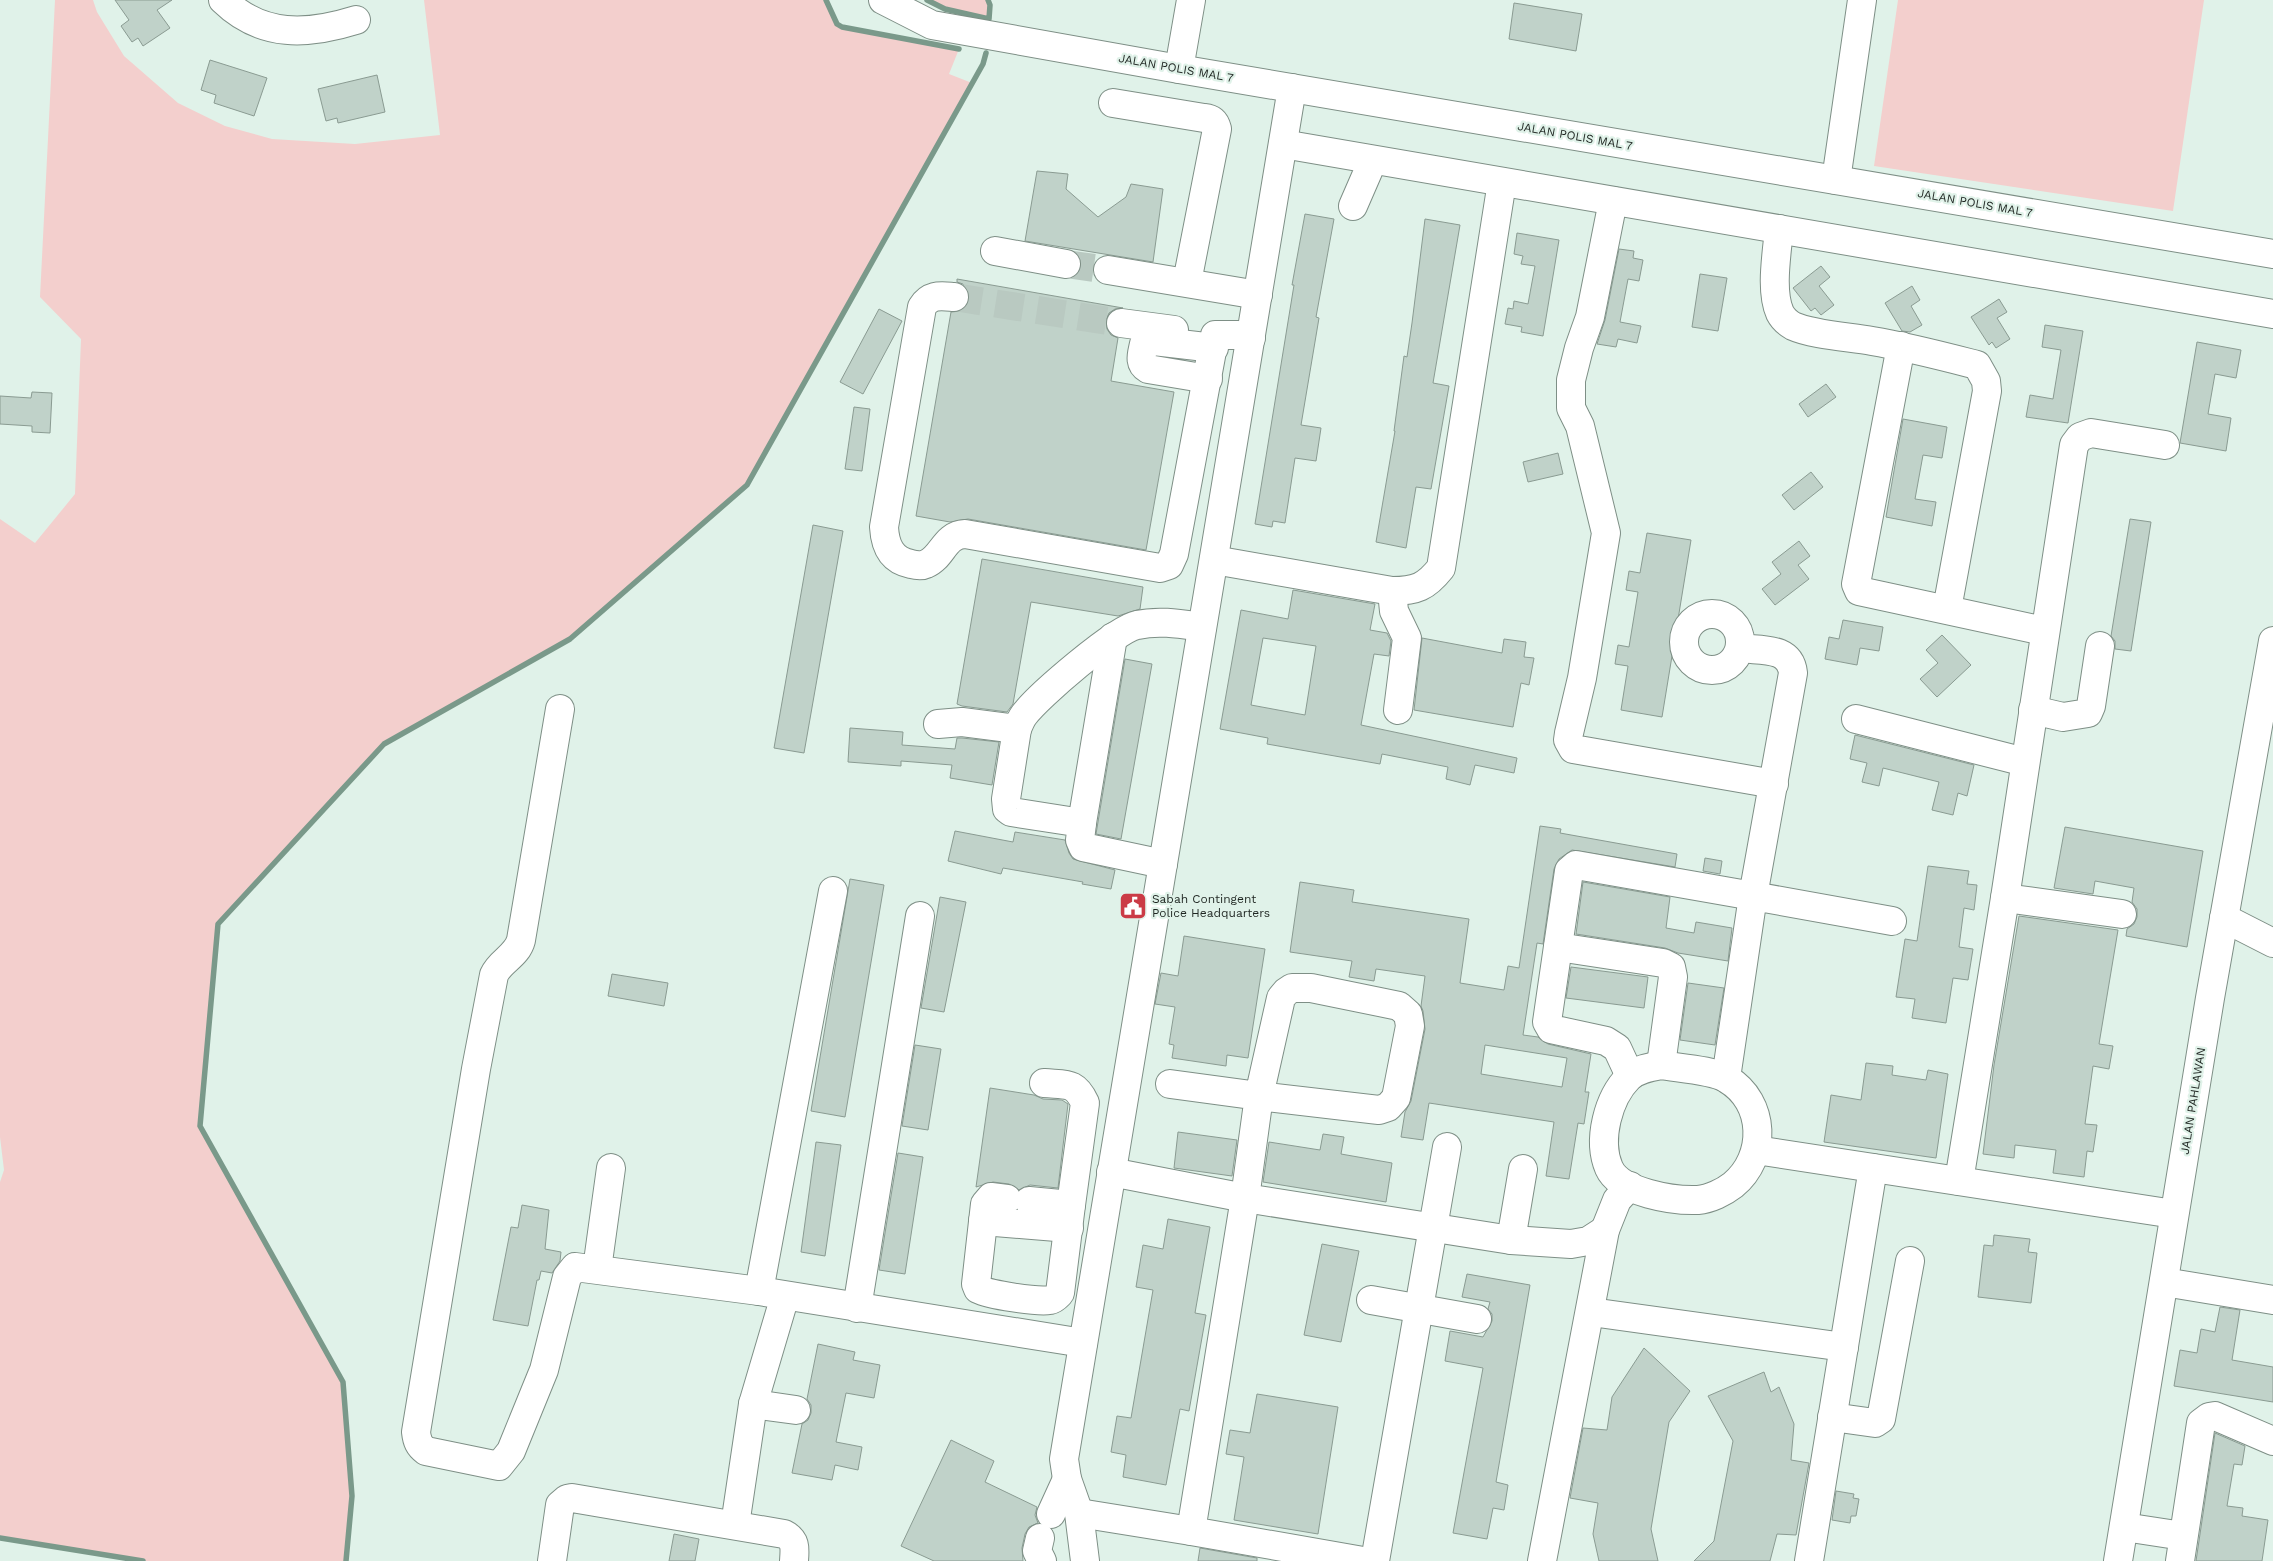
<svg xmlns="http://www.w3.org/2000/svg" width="2273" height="1561" viewBox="0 0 2273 1561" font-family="'Work Sans',sans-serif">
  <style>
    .green { fill: #f3cfcd }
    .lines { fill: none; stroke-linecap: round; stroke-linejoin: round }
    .stream { stroke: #7a998a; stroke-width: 5.5 }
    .building { fill: #c0d2c9; stroke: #8a9b92; fill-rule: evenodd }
    .minor-tunnel { stroke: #b9c9c1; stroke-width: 28; stroke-dasharray: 28 14; stroke-linecap: butt }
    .minor-casing { stroke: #7e8f86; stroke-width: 30 }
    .minor { stroke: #fff; stroke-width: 28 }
    .labels { text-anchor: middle; stroke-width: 4.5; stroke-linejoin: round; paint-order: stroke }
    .street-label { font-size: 12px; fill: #1f2622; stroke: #e0f2e9 }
    .poi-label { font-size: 12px; fill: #1f2622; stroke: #e0f2e9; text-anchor: start }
  </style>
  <rect width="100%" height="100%" fill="#e0f2e9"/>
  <g class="green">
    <polygon points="55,0 93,0 97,12 124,56 178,103 225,126 272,139 355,144 440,135 424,0 826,0 837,24 842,27 959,49 949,74 972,83 747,485 570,639 384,744 218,924 200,1126 343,1382 352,1496 346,1561 143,1561 0,1538 0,1182 4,1170 0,1137 0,519 35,543 75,494 81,339 40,297"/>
    <polygon points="927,0 990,0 989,19 945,9"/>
    <polygon points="1898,0 2204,0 2173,211 1874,166"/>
  </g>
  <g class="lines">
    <g class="stream">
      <polyline points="826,0 837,24 842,27 959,49"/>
      <polyline points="927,0 945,9 989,19 990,5 988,0"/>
      <polyline points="0,1538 143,1561"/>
      <polyline points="346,1561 352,1496 343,1382 200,1126 218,924 384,744 570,639 747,485 983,64 986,53"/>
    </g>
  </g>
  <g class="building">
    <polygon points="115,0 172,0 157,10 170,28 143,46 138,38 132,42 121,26 129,20"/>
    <polygon points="1514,3 1582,14 1576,51 1509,39"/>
    <polygon points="210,60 267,78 254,116 214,103 216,95 201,90"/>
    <polygon points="377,75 385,112 338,123 337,118 326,121 318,89"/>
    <polygon points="1037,171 1068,174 1066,189 1098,217 1126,197 1131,184 1163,189 1153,262 1025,241"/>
    <polygon points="1305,214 1334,219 1316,317 1319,318 1301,425 1321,428 1316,461 1295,458 1285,523 1273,521 1272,527 1255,524 1294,285 1292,285"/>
    <polygon points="1425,219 1460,225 1433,383 1449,386 1431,489 1416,487 1406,548 1376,542 1395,431 1394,431 1404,356 1407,357 1412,323"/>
    <polygon points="1517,233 1559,240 1543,336 1521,332 1522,327 1505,324 1508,308 1513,309 1514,301 1528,304 1535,266 1521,264 1523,256 1514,254"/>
    <polygon points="1619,249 1634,251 1633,258 1643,260 1639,281 1628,279 1620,322 1641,326 1637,343 1618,339 1616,347 1597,344 1605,320"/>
    <polygon points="1821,266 1830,277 1819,286 1834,305 1821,315 1815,308 1811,311 1793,288"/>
    <polygon points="1700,274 1727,278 1718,331 1692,327"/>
    <polygon points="957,279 1123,308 1115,309 1109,313 1106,320 1107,329 1111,335 1118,338 1111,381 1174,392 1146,550 968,519 950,522 916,516 951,312 961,311 967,306 969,299 968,290 963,284 957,282"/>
    <polygon points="1912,286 1920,300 1911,306 1922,325 1910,332 1902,331 1885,303"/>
    <polygon points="1999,299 2007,312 1997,318 2010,339 1996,348 1992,342 1989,345 1971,317"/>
    <polygon points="879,309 902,321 863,394 840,382"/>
    <polygon points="2045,325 2083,331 2068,423 2026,417 2030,395 2053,399 2061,350 2042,347"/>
    <polygon points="2197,342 2241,350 2236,378 2215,374 2208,414 2231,418 2226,451 2180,443"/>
    <polygon points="1826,384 1836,397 1808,417 1799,404"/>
    <polygon points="32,392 52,393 50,433 32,432 32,426 0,424 0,396 31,398"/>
    <polygon points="854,407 870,409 862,471 845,469"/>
    <polygon points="1903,419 1947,427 1942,458 1923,455 1915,499 1936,502 1932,526 1886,517"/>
    <polygon points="1558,453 1563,474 1528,482 1523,462"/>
    <polygon points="1811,472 1823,487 1794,510 1782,495"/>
    <polygon points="2130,519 2151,522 2131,651 2115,649 2115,641 2111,636"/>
    <polygon points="813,525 843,531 804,753 774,748"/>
    <polygon points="1647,533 1691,540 1662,717 1621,710 1628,666 1615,664 1618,645 1629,647 1638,592 1626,590 1629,571 1640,573"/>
    <polygon points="1799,541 1810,556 1798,565 1809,579 1775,605 1762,589 1781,574 1772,562"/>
    <polygon points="982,559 1143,587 1140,609 1118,616 1031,602 1013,704 1007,712 962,706 957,704"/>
    <path d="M 1293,590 L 1375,604 L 1370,630 L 1387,633 L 1391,641 L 1389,656 L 1374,654 L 1361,725 L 1517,758 L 1514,773 L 1475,765 L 1470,785 L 1446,779 L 1448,767 L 1382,754 L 1380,764 L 1267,744 L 1268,738 L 1220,729 L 1241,610 L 1288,619 ZM 1263,638 L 1316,646 L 1305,715 L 1251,705 Z"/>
    <polygon points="1843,620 1883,627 1879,651 1860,648 1857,665 1825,659 1829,637 1839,639"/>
    <polygon points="1942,635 1971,665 1937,697 1920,679 1938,663 1926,650"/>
    <polygon points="1422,638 1502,653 1504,639 1526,642 1524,657 1534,658 1529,685 1521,683 1513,727 1414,710"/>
    <polygon points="1125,659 1152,664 1121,839 1096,834"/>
    <polygon points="850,728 903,732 902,745 955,749 957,738 962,738 999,742 992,785 950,778 952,765 901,761 901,766 848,762"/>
    <polygon points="1855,735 1974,765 1967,796 1958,793 1953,815 1932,810 1939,782 1883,768 1879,786 1862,782 1867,763 1850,759"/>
    <path d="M 1540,826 L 1561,829 L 1560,833 L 1677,854 L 1675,867 L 1572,850 L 1559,859 L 1554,869 L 1543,944 L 1537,943 L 1523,1035 L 1538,1037 L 1548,1044 L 1591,1054 L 1585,1092 L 1589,1092 L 1584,1124 L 1578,1123 L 1569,1179 L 1546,1176 L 1554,1122 L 1429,1103 L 1423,1140 L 1401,1137 L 1405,1112 L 1411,1101 L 1425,1029 L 1423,1011 L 1421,1006 L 1425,976 L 1376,969 L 1374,981 L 1349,977 L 1352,961 L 1290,952 L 1300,882 L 1354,890 L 1352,902 L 1469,919 L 1460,983 L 1504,990 L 1508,966 L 1519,968 ZM 1485,1045 L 1567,1058 L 1562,1087 L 1481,1074 Z"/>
    <polygon points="2065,827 2203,851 2187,947 2126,936 2127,929 2134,924 2137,917 2137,909 2132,902 2134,888 2095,881 2093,894 2054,888"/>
    <polygon points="955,831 1013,842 1015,832 1065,840 1069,853 1073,859 1115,870 1111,889 1082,884 1083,882 1003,868 1001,874 948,861"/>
    <polygon points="1705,858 1722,861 1720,874 1703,871"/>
    <polygon points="1928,866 1969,871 1967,884 1977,885 1974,910 1964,908 1959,947 1973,949 1968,980 1953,978 1946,1023 1912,1018 1915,999 1896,997 1905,939 1917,941"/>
    <polygon points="850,879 884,885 845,1117 811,1111"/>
    <polygon points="1583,882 1670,897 1666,928 1694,933 1696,922 1732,928 1728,961 1678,953 1665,948 1576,934"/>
    <polygon points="940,897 966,902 944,1012 921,1008"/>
    <polygon points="2019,916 2118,930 2099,1044 2113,1046 2109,1069 2093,1066 2085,1124 2097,1125 2093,1152 2087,1151 2084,1177 2053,1173 2056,1150 2015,1145 2014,1158 1983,1154 1994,1065"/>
    <polygon points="1184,936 1265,949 1248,1058 1227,1055 1226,1066 1172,1058 1174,1045 1169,1044 1175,1007 1155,1004 1161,973 1178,976"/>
    <polygon points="1571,967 1648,977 1644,1008 1566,998"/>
    <polygon points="612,974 668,983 664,1006 608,996"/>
    <polygon points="1688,983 1724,988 1715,1045 1680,1040"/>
    <polygon points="915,1045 941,1049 928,1130 902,1126"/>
    <polygon points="1866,1063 1893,1066 1892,1075 1926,1080 1928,1070 1948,1074 1936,1158 1824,1142 1831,1095 1861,1100"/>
    <polygon points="990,1088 1034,1095 1043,1099 1062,1100 1068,1104 1058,1188 1030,1185 1019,1190 1009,1184 993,1182 976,1187"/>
    <polygon points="1178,1132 1237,1140 1232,1176 1174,1168"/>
    <polygon points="1323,1134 1344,1137 1341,1154 1392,1163 1386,1202 1263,1182 1269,1142 1320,1150"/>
    <polygon points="816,1142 841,1145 825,1256 801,1252"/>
    <polygon points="898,1153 923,1157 905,1274 879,1270"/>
    <polygon points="522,1205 549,1210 545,1249 561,1252 560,1261 552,1273 541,1271 539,1280 537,1280 528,1326 493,1320 511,1227 518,1228"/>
    <polygon points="1168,1219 1210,1227 1195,1313 1206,1315 1189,1411 1180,1409 1166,1485 1123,1477 1126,1455 1111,1452 1117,1416 1131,1418 1153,1290 1136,1287 1143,1245 1163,1249"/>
    <polygon points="1994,1235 2030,1239 2028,1252 2037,1253 2031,1303 1978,1297 1984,1245 1993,1246"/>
    <polygon points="1322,1244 1359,1251 1341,1342 1304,1335"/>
    <polygon points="1467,1274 1530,1285 1496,1482 1508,1485 1504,1510 1493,1508 1487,1539 1453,1533 1483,1368 1445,1361 1450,1331 1483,1337 1492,1321 1492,1314 1488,1309 1490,1302 1462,1297"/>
    <polygon points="2220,1307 2240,1310 2232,1360 2273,1367 2273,1402 2174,1386 2180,1350 2197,1353 2201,1329 2215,1332"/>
    <polygon points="818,1344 855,1352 853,1360 880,1365 874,1398 846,1393 836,1442 862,1447 858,1470 835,1465 832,1480 792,1473 802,1424 808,1420 811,1413 811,1405 807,1399"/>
    <polygon points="1644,1348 1690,1391 1669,1422 1651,1529 1658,1561 1599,1561 1593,1534 1598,1503 1570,1498 1583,1428 1607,1430 1612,1397"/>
    <polygon points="1764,1372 1771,1392 1779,1387 1794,1424 1791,1460 1809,1463 1796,1535 1777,1534 1770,1561 1694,1561 1714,1541 1733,1441 1708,1396"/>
    <polygon points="1257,1394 1338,1407 1318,1534 1234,1520 1244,1457 1226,1454 1230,1430 1250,1433"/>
    <polygon points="2215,1433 2245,1446 2242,1465 2234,1464 2227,1506 2243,1508 2242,1516 2268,1520 2262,1561 2196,1561"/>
    <polygon points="951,1440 994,1461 985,1482 1037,1507 1035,1515 1038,1523 1029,1527 1025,1534 1022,1548 1023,1561 934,1561 901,1546"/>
    <polygon points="1836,1491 1854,1494 1853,1498 1859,1499 1856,1516 1851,1516 1850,1523 1832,1520"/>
    <polygon points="674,1534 699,1539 695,1561 669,1561"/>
    <polygon points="1200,1548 1257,1558 1257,1561 1198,1561"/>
  </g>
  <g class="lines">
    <g class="minor-tunnel">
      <polyline points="1066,264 1108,270"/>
      <polyline points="954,297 1121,323"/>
    </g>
    <g class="minor-casing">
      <g id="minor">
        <path d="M 223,0 C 262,38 308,35 356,20"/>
        <polyline points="883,0 932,25 1179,69 2273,254"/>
        <polyline points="1179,69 1191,0"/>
        <path d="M 1113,103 L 1204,118 C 1212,119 1215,121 1217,129 L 1187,282"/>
        <polyline points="1283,144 2273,314"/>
        <polyline points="1836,180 1862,0"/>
        <polyline points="1613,201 1590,317 1579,348 1571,380 1571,408 1580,426 1606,533 1582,678 1569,733 1568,740 1573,749 1774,784"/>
        <polyline points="1353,206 1373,160"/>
        <path d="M 1779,229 C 1777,253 1770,291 1780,313 C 1783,319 1788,323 1793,326 C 1813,335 1850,337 1872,341 C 1908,347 1942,356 1977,365 L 1986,381 L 1987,391 L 1947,609"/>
        <polyline points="995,251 1066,264"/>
        <polyline points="1108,270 1258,295"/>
        <path d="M 954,297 C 940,296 930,294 922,307 L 884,527 C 885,545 891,560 911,564 C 915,565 922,566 926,564 C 943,557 944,535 965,534 L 1160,568 L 1169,565 L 1174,554 L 1215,335 L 1238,335 L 1251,338"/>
        <polyline points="1121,323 1174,330"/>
        <polyline points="1901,346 1856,584 1859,591 2044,631"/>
        <path d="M 1208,379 L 1148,369 C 1138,363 1142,354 1144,344 L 1148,341 L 1154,341 L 1214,348"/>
        <path d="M 1214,560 L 1392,591 C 1416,591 1426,587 1441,568 L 1502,182"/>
        <polyline points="1392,591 1394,611 1407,638 1398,710"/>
        <circle cx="1712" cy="642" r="28"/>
        <path d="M 560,709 L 521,940 C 517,956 500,961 494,975 L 476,1069 L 416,1432 C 417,1441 419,1446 426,1451 L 499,1466 L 511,1451 L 544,1370 L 567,1277 L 575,1267 L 759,1291 L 1083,1343"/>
        <polyline points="2033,710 2063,717 2088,713 2091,706 2100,646"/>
        <polyline points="1856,719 2025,762"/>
        <path d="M 938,724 L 962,722 L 1017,729 C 1019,724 1021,719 1024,715 C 1038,696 1116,629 1137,625 C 1159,620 1181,624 1202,627"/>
        <polyline points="1017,729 1006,799 1007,809 1011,812 1082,823 1080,840 1083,847 1163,864"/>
        <polyline points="1082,823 1113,637"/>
        <polyline points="2005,898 2122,914"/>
        <polyline points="2224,918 2273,943"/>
        <polyline points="1558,947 1663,963 1671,967 1673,977 1661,1065"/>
        <path d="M 1661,1065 C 1677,1068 1714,1070 1727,1079 C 1766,1102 1767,1157 1733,1185 C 1724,1192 1710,1199 1698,1200 C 1674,1201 1620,1193 1609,1168 C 1597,1140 1608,1098 1629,1077 C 1638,1069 1650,1067 1661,1065 Z"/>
        <path d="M 1630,1076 L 1617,1048 L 1606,1041 L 1551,1029 L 1547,1022 L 1569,871 L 1576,865 L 1753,896 L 1793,673 C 1790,646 1761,651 1740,648"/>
        <polyline points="1726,1078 1753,896 1892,921"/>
        <path d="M 1044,1083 C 1066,1085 1075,1081 1085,1103 L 1071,1205"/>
        <polyline points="1170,1084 1259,1096 1281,998 1286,992 1292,988 1311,988 1399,1006 1408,1014 1410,1026 1396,1098 1388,1107 1379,1110 1259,1096 1245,1198 1191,1531 1363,1561"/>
        <polyline points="1756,1150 2174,1214"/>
        <polyline points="1111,1172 1245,1198 1511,1240 1571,1244 1588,1241 1605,1230"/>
        <polyline points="1959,1181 2005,898 2074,445 2080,437 2091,433 2165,445"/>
        <path d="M 1007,1199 L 991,1197 L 985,1204 L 976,1284 L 978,1289 C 990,1295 1037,1302 1050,1300 C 1055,1299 1057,1296 1060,1293 L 1071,1205 L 1029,1201"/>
        <polyline points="983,1221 1069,1228"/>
        <polyline points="1511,1240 1523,1169"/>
        <polyline points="597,1269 611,1168"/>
        <polyline points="2164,1282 2273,1300"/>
        <polyline points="759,1291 833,891"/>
        <polyline points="1371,1300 1477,1319"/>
        <polyline points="857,1308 920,916"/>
        <polyline points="1591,1312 1844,1347"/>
        <polyline points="753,1404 796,1410"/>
        <polyline points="1832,1417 1875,1423 1881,1419 1910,1261"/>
        <polyline points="1079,1513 1191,1531"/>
        <polyline points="1051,1514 1067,1479"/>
        <polyline points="735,1525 753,1404 785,1296"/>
        <polyline points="2124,1527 2183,1536"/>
        <polyline points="1040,1538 1037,1551 1042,1561"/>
        <path d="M 552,1561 L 560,1505 L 567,1499 L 572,1498 L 784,1534 C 796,1540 795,1548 794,1561"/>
        <polyline points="1085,1561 1079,1513 1067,1479 1064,1459 1292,88"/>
        <polyline points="1375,1561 1447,1147"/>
        <polyline points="1542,1561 1605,1230 1617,1200 1630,1186"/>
        <polyline points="1809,1561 1873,1168"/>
        <polyline points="2118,1561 2210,998 2273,641"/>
        <polyline points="2180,1561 2201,1423 2209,1417 2215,1416 2273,1441"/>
      </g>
    </g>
    <use href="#minor" class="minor"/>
  </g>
  <defs>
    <g id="civic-square" transform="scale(1.4375)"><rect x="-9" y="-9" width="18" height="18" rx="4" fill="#cb3b46" stroke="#e0f2e9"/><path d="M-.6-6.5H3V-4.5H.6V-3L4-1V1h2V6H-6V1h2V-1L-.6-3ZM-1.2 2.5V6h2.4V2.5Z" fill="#fff"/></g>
  </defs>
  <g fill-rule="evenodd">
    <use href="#civic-square" x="1133" y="906"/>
  </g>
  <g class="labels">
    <g class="street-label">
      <text transform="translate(1176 68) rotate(10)" y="4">JALAN POLIS MAL 7</text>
      <text transform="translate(1575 136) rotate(10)" y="4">JALAN POLIS MAL 7</text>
      <text transform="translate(1975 203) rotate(10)" y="4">JALAN POLIS MAL 7</text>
      <text transform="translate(2193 1101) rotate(-81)" y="4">JALAN PAHLAWAN</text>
    </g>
    <g class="poi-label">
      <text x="1152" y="903">Sabah Contingent<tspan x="1152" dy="14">Police Headquarters</tspan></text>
    </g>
  </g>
</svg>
